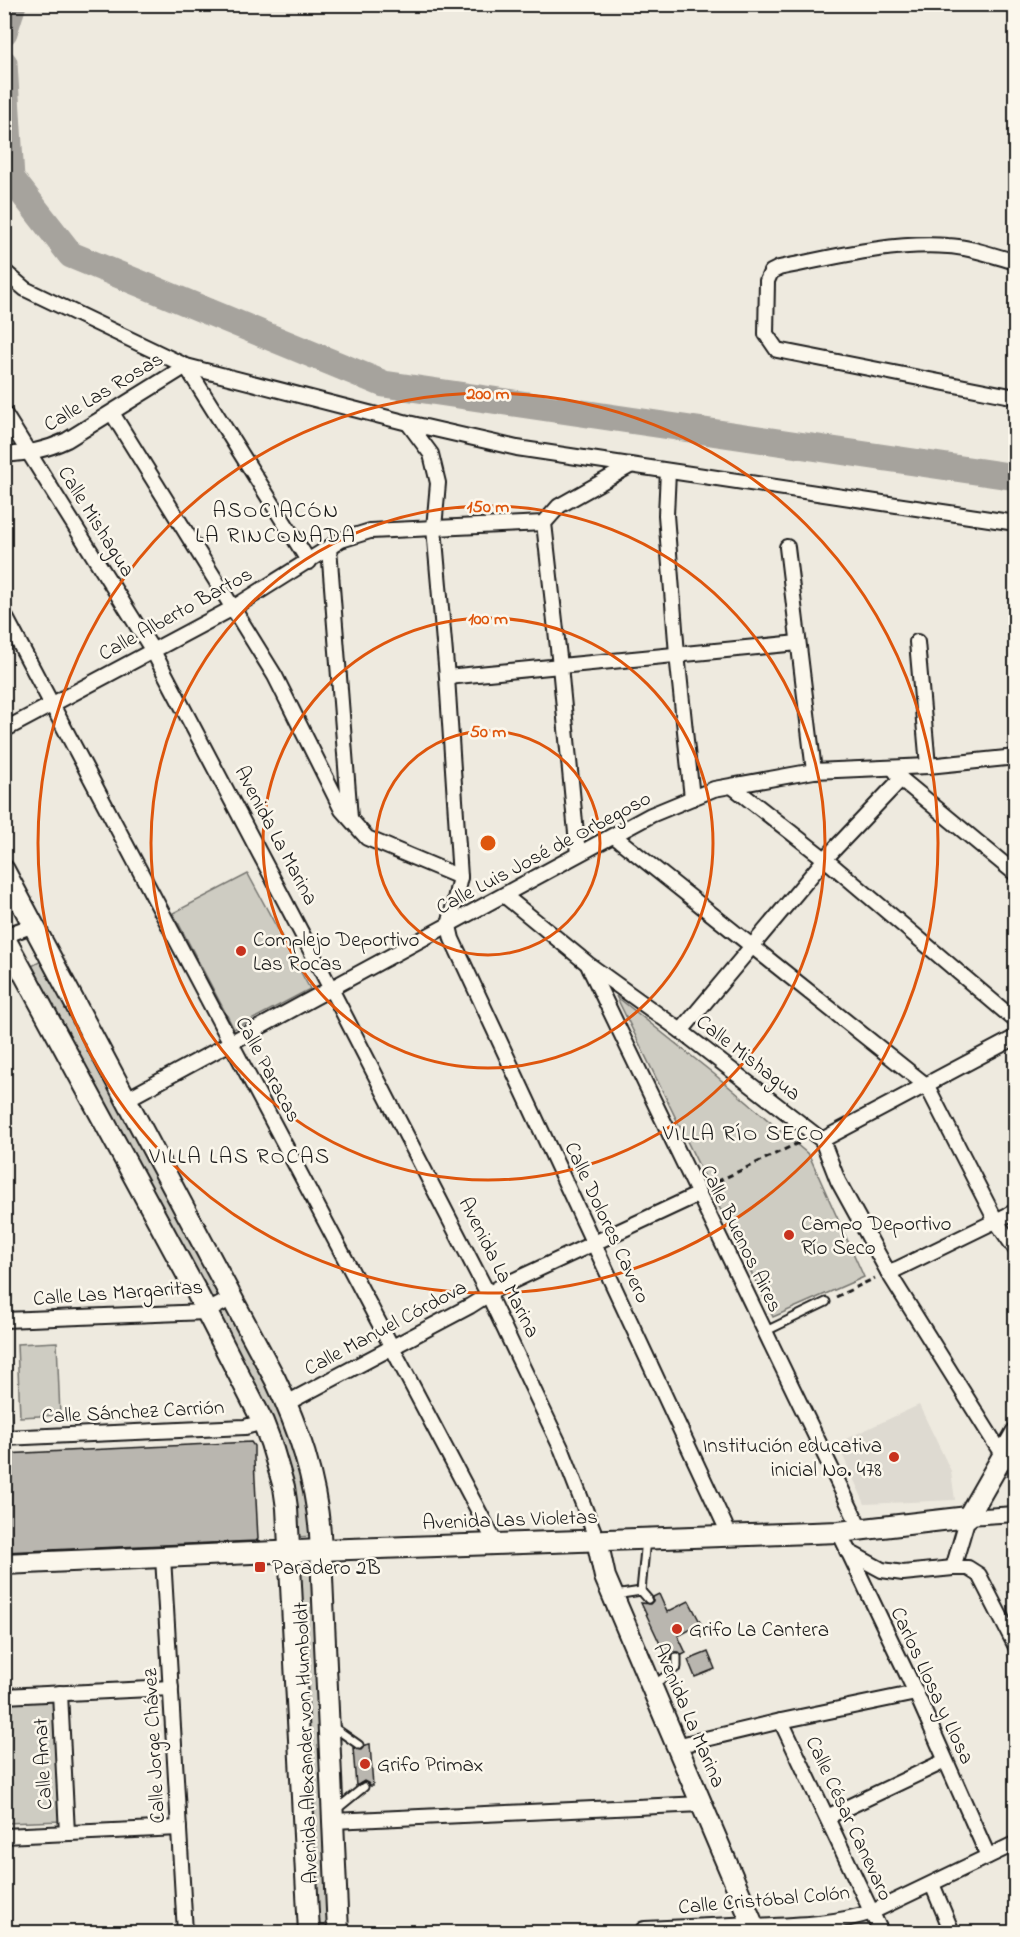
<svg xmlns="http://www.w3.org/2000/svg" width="1020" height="1937" viewBox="0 0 1020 1937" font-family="'Indie Flower',sans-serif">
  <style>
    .built { fill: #dedad1 }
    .green { fill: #ceccc2; stroke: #75746f; stroke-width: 1.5 }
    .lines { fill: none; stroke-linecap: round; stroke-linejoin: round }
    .river { stroke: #a6a39d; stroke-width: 27 }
    .building { fill: #b9b6af; stroke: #1c1c1c; stroke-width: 1.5 }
    .lane-casing { stroke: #1c1c1c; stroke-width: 11 }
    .street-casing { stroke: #1c1c1c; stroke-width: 18 }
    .secondary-casing { stroke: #1c1c1c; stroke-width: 24 }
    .path { stroke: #1c1c1c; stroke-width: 3; stroke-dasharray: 6 4.5; stroke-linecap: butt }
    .lane { stroke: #fbf7ec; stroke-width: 7 }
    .street { stroke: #fbf7ec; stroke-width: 14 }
    .secondary { stroke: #fbf7ec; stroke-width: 20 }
    .ring { fill: none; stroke: #de560d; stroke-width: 3 }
    .poi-dot { fill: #c8321e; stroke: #fbf7ec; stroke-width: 2 }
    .labels { text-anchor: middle; stroke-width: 5; stroke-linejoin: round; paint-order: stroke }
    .street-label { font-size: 21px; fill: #1c1c1c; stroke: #fbf7ec }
    .poi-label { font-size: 21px; fill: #1c1c1c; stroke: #fbf7ec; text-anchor: start }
    .neighbourhood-label { font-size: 22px; letter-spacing: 1.5px; fill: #1c1c1c; stroke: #fbf7ec }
    .centre { fill: #de560d; stroke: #fbf7ec; stroke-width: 3 }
    .ring-label { font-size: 18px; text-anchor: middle; font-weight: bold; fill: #de560d; stroke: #fbf7ec; stroke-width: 5; stroke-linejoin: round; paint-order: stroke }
  </style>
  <rect width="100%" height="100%" fill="#eeeadf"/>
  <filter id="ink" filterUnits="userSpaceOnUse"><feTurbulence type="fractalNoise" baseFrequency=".0167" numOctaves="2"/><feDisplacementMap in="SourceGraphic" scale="12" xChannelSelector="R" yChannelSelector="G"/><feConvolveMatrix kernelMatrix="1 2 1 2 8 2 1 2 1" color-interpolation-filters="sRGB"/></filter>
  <g filter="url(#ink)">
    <polygon class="built" points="919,1405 951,1471 955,1500 865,1504 837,1443"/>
    <g class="green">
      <polygon points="248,874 310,989 234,1029 173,913"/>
      <polygon points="43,960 281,1405 296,1445 315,1536 297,1537 293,1504 30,967"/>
      <polygon points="616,996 714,1074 809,1155 864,1277 773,1317"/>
      <polygon points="4,1330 5,1330 12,1424 5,1424"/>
      <polygon points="57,1342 60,1415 20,1417 17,1344"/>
      <polygon points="314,1566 331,1931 317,1931 300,1568"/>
      <polygon points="55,1700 62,1821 5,1823 4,1703"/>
    </g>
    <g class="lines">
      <g class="river">
        <polyline points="4,32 13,4"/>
        <polyline points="4,63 11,178 71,255 384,384 1016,477"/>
      </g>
    </g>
    <g class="building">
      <polygon points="251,1442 254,1446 254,1460 258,1539 256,1541 4,1552 4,1454"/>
      <polygon points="659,1594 667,1612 689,1601 701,1624 678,1636 686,1653 682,1655 679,1652 675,1652 671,1660 668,1661 641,1603 650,1604 653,1601 653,1597"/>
      <polygon points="708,1652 715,1669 695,1677 688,1660"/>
      <polygon points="370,1744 373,1786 370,1786 368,1783 364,1781 356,1786 353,1748 361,1750 365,1745"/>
    </g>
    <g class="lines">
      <g class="lane-casing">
        <g id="lane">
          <polyline points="764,1332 826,1302"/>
          <polyline points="641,1591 646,1539"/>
          <polyline points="615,1595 641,1591 648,1599"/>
          <polyline points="654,1685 677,1667 677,1657"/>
          <polyline points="332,1726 359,1745"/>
          <polyline points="337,1809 364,1787"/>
        </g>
      </g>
      <g class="street-casing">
        <g id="street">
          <path d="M 1016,262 C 994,256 971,247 948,246 C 892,242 834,257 779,268 L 771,272 L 767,281 L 766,334 L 777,350 L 1016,397"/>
          <polyline points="4,271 25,289 186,366 408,423 517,448 1016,523"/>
          <polyline points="186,366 309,562"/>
          <polyline points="4,413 153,651 331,989 488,1294 562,1450 597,1540"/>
          <polyline points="112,413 275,676 342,810 367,838 460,877"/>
          <polyline points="408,423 431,454 438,483 434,528 447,677 460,877 449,926 452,939 730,1536"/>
          <path d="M 4,455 C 28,453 46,450 67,440 L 186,366"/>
          <polyline points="668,471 666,515 677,654 692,798"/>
          <polyline points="787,547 814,771"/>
          <polyline points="329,548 350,818"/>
          <polyline points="4,614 496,1544"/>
          <polyline points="917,642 928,766"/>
          <polyline points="447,677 798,643"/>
          <polyline points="4,730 233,608 341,540 370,531 544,523"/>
          <polyline points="901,779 1016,874"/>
          <polyline points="733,787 825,859 1016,1021"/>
          <polyline points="614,836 927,1086 996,1221 1016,1250"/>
          <polyline points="578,854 560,666 544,523 559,506 630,466"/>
          <polyline points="505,896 588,964 681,1031 822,1140 838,1181 888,1272 1003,1456"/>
          <polyline points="4,936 34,925"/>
          <polyline points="589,967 861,1530"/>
          <polyline points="681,1031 825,859 901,779 893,768"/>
          <polyline points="127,1099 651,815 714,789 814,771 928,766 1016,757"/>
          <polyline points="822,1140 1016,1037"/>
          <polyline points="888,1272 897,1269 1016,1211"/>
          <polyline points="4,1320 206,1312 232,1298"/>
          <polyline points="287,1403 470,1306 500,1287 697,1195"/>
          <polyline points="4,1438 245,1427 263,1422"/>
          <polyline points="839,1532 916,1693 988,1856"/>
          <polyline points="847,1551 882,1570 903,1573 953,1568 968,1568 979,1575 1016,1647"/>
          <polyline points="163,1557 185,1932"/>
          <polyline points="953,1568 968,1517 1016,1514"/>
          <polyline points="60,1693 67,1833"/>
          <polyline points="4,1696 171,1688"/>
          <polyline points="781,1721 881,1932"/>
          <polyline points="676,1746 781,1721 916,1693"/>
          <polyline points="827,1817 945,1761"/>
          <polyline points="333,1821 702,1804"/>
          <polyline points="4,1836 179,1828"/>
          <polyline points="932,1884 952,1932"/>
          <path d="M 754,1927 C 794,1925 833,1925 872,1912 L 1016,1843"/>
        </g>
      </g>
      <g class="secondary-casing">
        <g id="secondary">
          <path d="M 4,870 L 275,1379 C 299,1429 315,1477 320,1533 L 338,1932"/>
          <polyline points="4,937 196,1291 263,1422 271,1443 284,1487 287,1508 309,1932"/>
          <polyline points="597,1540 605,1577 756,1932"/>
          <polyline points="4,1564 321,1550 839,1532 968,1517 1016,1433"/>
          <polyline points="645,1932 754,1927"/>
        </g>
      </g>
      <g class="path">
        <polyline points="708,1186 796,1144 803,1143"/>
        <polyline points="836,1297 875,1278"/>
      </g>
      <use href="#lane" class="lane"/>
      <use href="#street" class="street"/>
      <use href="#secondary" class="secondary"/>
    </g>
  </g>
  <g class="ring">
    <circle cx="488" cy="843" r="112"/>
    <circle cx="488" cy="843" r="225"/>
    <circle cx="488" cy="843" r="337"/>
    <circle cx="488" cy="843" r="450"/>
  </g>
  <g class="poi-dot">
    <circle cx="241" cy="951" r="6"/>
    <circle cx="789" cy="1235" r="6"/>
    <circle cx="894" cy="1457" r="6"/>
    <rect x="254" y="1561" width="12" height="12" rx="3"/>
    <circle cx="677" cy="1629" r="6"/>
    <circle cx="365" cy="1764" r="6"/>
  </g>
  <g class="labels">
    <g class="street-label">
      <text transform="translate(103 391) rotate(-31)" y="7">Calle Las Rosas</text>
      <text transform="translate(97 521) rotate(58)" y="7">Calle Mishagua</text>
      <text transform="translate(175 613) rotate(-29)" y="7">Calle Alberto Bartos</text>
      <text transform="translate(277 835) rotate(62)" y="7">Avenida La Marina</text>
      <text transform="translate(543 852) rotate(-28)" y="7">Calle Luis José de Orbegoso</text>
      <text transform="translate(749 1057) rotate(38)" y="7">Calle Mishagua</text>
      <text transform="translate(269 1069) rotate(62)" y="7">Calle Paracas</text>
      <text transform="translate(608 1222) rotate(65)" y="7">Calle Dolores Cavero</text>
      <text transform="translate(742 1238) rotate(64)" y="7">Calle Buenos Aires</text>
      <text transform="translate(500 1267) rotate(63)" y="7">Avenida La Marina</text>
      <text transform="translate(118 1292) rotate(-4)" y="7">Calle Las Margaritas</text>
      <text transform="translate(385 1327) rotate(-28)" y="7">Calle Manuel Córdova</text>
      <text transform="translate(133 1411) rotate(-3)" y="7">Calle Sánchez Carrión</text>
      <text transform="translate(510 1519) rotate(-2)" y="7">Avenida Las Violetas</text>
      <text transform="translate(933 1685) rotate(65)" y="7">Carlos Llosa y Llosa</text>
      <text transform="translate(690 1715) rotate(67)" y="7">Avenida La Marina</text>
      <text transform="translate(305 1743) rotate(-92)" y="7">Avenida Alexander von Humboldt</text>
      <text transform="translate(153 1746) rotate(-93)" y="7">Calle Jorge Chávez</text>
      <text transform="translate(42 1764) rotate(-93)" y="7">Calle Amat</text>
      <text transform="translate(850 1818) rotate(65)" y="7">Calle César Canevaro</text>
      <text transform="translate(764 1899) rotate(-5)" y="7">Calle Cristóbal Colón</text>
    </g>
    <g class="poi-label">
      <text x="253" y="946">Complejo Deportivo<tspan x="253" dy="24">Las Rocas</tspan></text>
      <text x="801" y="1230">Campo Deportivo<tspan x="801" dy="24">Río Seco</tspan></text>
      <text x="882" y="1452" text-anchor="end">Institución educativa<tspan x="882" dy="24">inicial No. 478</tspan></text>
      <text x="272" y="1574">Paradero 2B</text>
      <text x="689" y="1636">Grifo La Cantera</text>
      <text x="377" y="1771">Grifo Primax</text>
    </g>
    <g class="neighbourhood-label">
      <text x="276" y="517">ASOCIACÓN<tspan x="276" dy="25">LA RINCONADA</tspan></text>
      <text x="744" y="1140">VILLA RÍO SECO</text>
      <text x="240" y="1163">VILLA LAS ROCAS</text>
    </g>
  </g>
  <circle cx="488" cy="843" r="9" class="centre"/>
  <g class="ring-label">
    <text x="488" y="399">200 m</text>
    <text x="488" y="512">150 m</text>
    <text x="488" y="624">100 m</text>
    <text x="488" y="737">50 m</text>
  </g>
  <rect width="1020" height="1937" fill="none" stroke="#fbf7ec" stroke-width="24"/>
  <rect x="12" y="12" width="996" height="1913" fill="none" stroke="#1c1c1c" stroke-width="2" filter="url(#ink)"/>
</svg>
